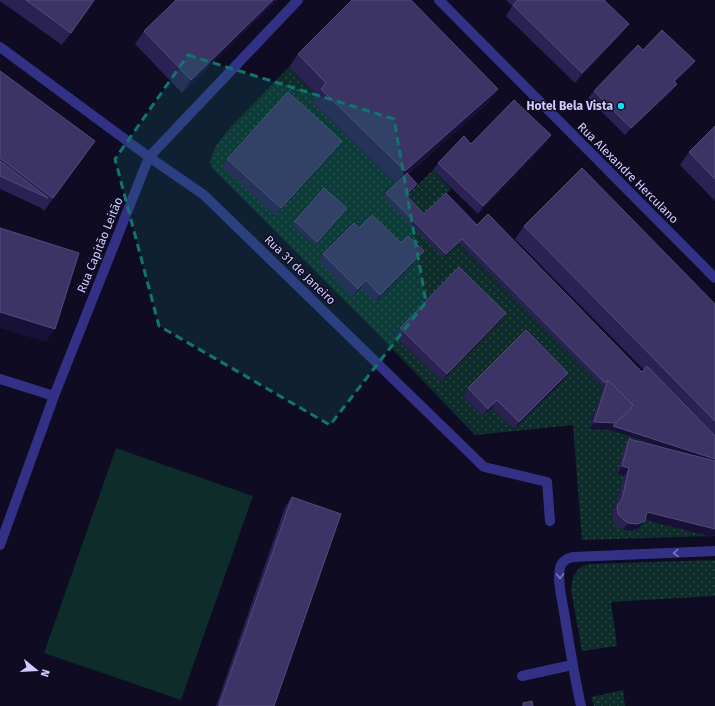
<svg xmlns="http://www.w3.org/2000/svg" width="715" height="706" viewBox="0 0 715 706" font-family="'Fira Sans',sans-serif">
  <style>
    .green { fill: url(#green-dots) }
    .pitch { fill: #0d2c2a }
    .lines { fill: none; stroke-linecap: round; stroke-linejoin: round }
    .minor { stroke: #323186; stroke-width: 10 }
    .wall { fill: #2a2252 }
    .shaded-wall { fill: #171137 }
    .building { fill: #3b3465; stroke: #534c7d }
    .oneway { stroke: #7977bc }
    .marked { fill: #0f766e; fill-opacity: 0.2; stroke: #0f766e; stroke-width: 3; stroke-dasharray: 8 5; stroke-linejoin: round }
    .poi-dot { fill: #00e6f7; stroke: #0e0b22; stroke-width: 1.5 }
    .labels { text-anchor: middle; stroke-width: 3; stroke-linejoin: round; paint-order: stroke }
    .poi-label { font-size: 12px; font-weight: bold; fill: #d0ccff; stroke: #0e0b22; text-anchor: end }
    .street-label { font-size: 12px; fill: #d0ccff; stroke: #0e0b22 }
  </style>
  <defs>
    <pattern id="green-dots" width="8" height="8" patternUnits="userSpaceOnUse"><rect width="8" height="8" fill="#0d2c2a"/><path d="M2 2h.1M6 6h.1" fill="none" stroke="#2f494a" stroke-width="1.8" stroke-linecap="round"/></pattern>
  </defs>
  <rect width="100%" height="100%" fill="#0e0b22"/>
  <g class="green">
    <polygon points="289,67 317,95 312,102 396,184 383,197 459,243 603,387 589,429 611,430 715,464 715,536 582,540 573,425 475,435 375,331 212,168 210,161 216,146 228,130"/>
    <polygon points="433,170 451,189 421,218 403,199"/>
    <polygon points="715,560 715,596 611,602 617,646 582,651 571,590 573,577 579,568 588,564"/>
    <polygon points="623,690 625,706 594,706 591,697"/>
  </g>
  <polygon class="pitch" points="116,448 253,496 181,700 44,653"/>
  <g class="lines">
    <g class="minor">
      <polyline points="439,0 715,278"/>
      <polyline points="0,47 149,157 204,195 484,467 547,482 550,521"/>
      <polyline points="0,379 54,396"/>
      <polyline points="0,545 54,396 149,157 298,0"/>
      <polyline points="522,676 572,665"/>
      <path d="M 581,706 C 574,675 569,643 564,612 C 562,599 557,581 560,568 C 561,562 567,558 573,557 L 715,551"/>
    </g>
  </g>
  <g class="wall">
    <polygon points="0,0 95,0 62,45 0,1"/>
    <polygon points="176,0 277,0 182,93 135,44 144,31"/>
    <polygon points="506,0 604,0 621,34 575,83 506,16 512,6"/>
    <polygon points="643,50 695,61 690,68 675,82 672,91 625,135 588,98 594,91"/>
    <polygon points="298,54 498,89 489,102 408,174 415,188 406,196 424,214 477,225 642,372 644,370 515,239 524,226 715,304 715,534 713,537 645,520 639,528 632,531 623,530 618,528 613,521 612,513 616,506 624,476 617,474 624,447 629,439 671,450 611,430 589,429 603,387 459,243 444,258 383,197 386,193 396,184 312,102 317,95 289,67"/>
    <polygon points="0,71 86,154 44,211 41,208 0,189"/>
    <polygon points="715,126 715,201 680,165 689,152"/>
    <polygon points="342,141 336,148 275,216 222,167 227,159"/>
    <polygon points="546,143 478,214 433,170 438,163 471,144"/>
    <polygon points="347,208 344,212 314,245 292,225 295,221"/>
    <polygon points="359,228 401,243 418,259 375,302 361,288 352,297 318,261 323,254"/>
    <polygon points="501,320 442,381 395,336 400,328"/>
    <polygon points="568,373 563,381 514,429 492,408 483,416 463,396 468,388"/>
    <polygon points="292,497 274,706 216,706 285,507"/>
  </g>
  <g class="shaded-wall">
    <polygon points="273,0 277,0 182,93 191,80"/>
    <polygon points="629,24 621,34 575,83 582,73"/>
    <polygon points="695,61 690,68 668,89 674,81"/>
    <polygon points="677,84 672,91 625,135 631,128"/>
    <polygon points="498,89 489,102 396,184 405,171"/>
    <polygon points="551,135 546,143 478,214 483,206"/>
    <polygon points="95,141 86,154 44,211 53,198"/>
    <polygon points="342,141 336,148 275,216 281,208"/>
    <polygon points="417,184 415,188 403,199 406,195"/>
    <polygon points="462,239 459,243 444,258 446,254"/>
    <polygon points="424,251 418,259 375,302 380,295"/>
    <polygon points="366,280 361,288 352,297 358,289"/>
    <polygon points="0,312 55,329 46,342 0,328"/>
    <polygon points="506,313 501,320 442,381 447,374"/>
    <polygon points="568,373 563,381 514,429 519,422"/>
    <polygon points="497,400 492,408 483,416 488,409"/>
    <polygon points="633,405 715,459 715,464 611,430 589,429 594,422"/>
    <polygon points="622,466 629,468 624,476 617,474"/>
    <polygon points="647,512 715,529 715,534 713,537 641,519"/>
    <polygon points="645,521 639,528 632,531 623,530 628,523"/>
  </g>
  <g class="building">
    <polygon points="26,0 94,0 71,33"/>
    <polygon points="176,0 273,0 191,80 144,31"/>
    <polygon points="352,0 411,0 498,89 405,171 321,89 326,83 298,54"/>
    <polygon points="518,0 604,0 629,24 582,73 513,5"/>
    <polygon points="662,30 695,61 674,81 677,84 631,128 594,91 638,45 643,50"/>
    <polygon points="0,71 95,141 53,198 0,158"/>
    <polygon points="288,92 342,141 281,208 227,159"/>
    <polygon points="514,100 551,135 483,206 438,163 464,136 471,144"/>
    <polygon points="715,126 715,179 689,152"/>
    <polygon points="0,161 48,198 0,176"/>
    <polygon points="582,168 715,304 715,421 524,226"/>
    <polygon points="407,173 417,184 406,195 424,214 446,193 477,225 488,214 642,372 647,366 715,436 715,459 613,426 631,409 630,408 633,405 608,380 605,383 462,239 446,254 386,193"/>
    <polygon points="324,188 347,208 317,242 295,221"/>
    <polygon points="372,215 401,243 408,236 424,251 380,295 366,280 358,289 323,254 354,223 359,228"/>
    <polygon points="0,228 79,253 55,329 0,312"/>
    <polygon points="459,267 506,313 447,374 400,328"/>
    <polygon points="526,330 568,373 519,422 497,400 488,409 468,388"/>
    <polygon points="608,380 633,405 616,423 594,422"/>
    <polygon points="629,439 715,461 715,529 647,512 645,521 637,524 628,523 624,520 618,514 617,506 622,499 629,468 622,466"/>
    <polygon points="292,497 341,514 274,706 219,706"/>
    <polygon points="532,701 533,706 523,706 523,703"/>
  </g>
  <defs><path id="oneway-chevron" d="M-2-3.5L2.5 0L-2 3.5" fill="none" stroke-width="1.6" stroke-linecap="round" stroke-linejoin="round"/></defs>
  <g class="oneway">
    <use href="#oneway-chevron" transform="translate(676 553) rotate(178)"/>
    <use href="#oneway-chevron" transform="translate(560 576) rotate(89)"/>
  </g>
  <path class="marked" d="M 188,55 L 394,119 L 426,302 L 330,425 L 159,326 L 115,159 Z"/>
  <circle class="poi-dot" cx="621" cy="106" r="4"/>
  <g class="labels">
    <g class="poi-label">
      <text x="613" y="110">Hotel Bela Vista</text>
    </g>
    <g class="street-label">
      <text transform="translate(628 173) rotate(45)" y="4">Rua Alexandre Herculano</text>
      <text transform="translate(100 245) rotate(-68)" y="4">Rua Capitão Leitão</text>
      <text transform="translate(300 270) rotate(44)" y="4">Rua 31 de Janeiro</text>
    </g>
  </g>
  <g transform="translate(36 670) rotate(108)" stroke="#0e0b22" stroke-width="3" paint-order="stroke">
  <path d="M0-3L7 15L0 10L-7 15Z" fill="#d0ccff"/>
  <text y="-6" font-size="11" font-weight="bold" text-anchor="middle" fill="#d0ccff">N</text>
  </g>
</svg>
